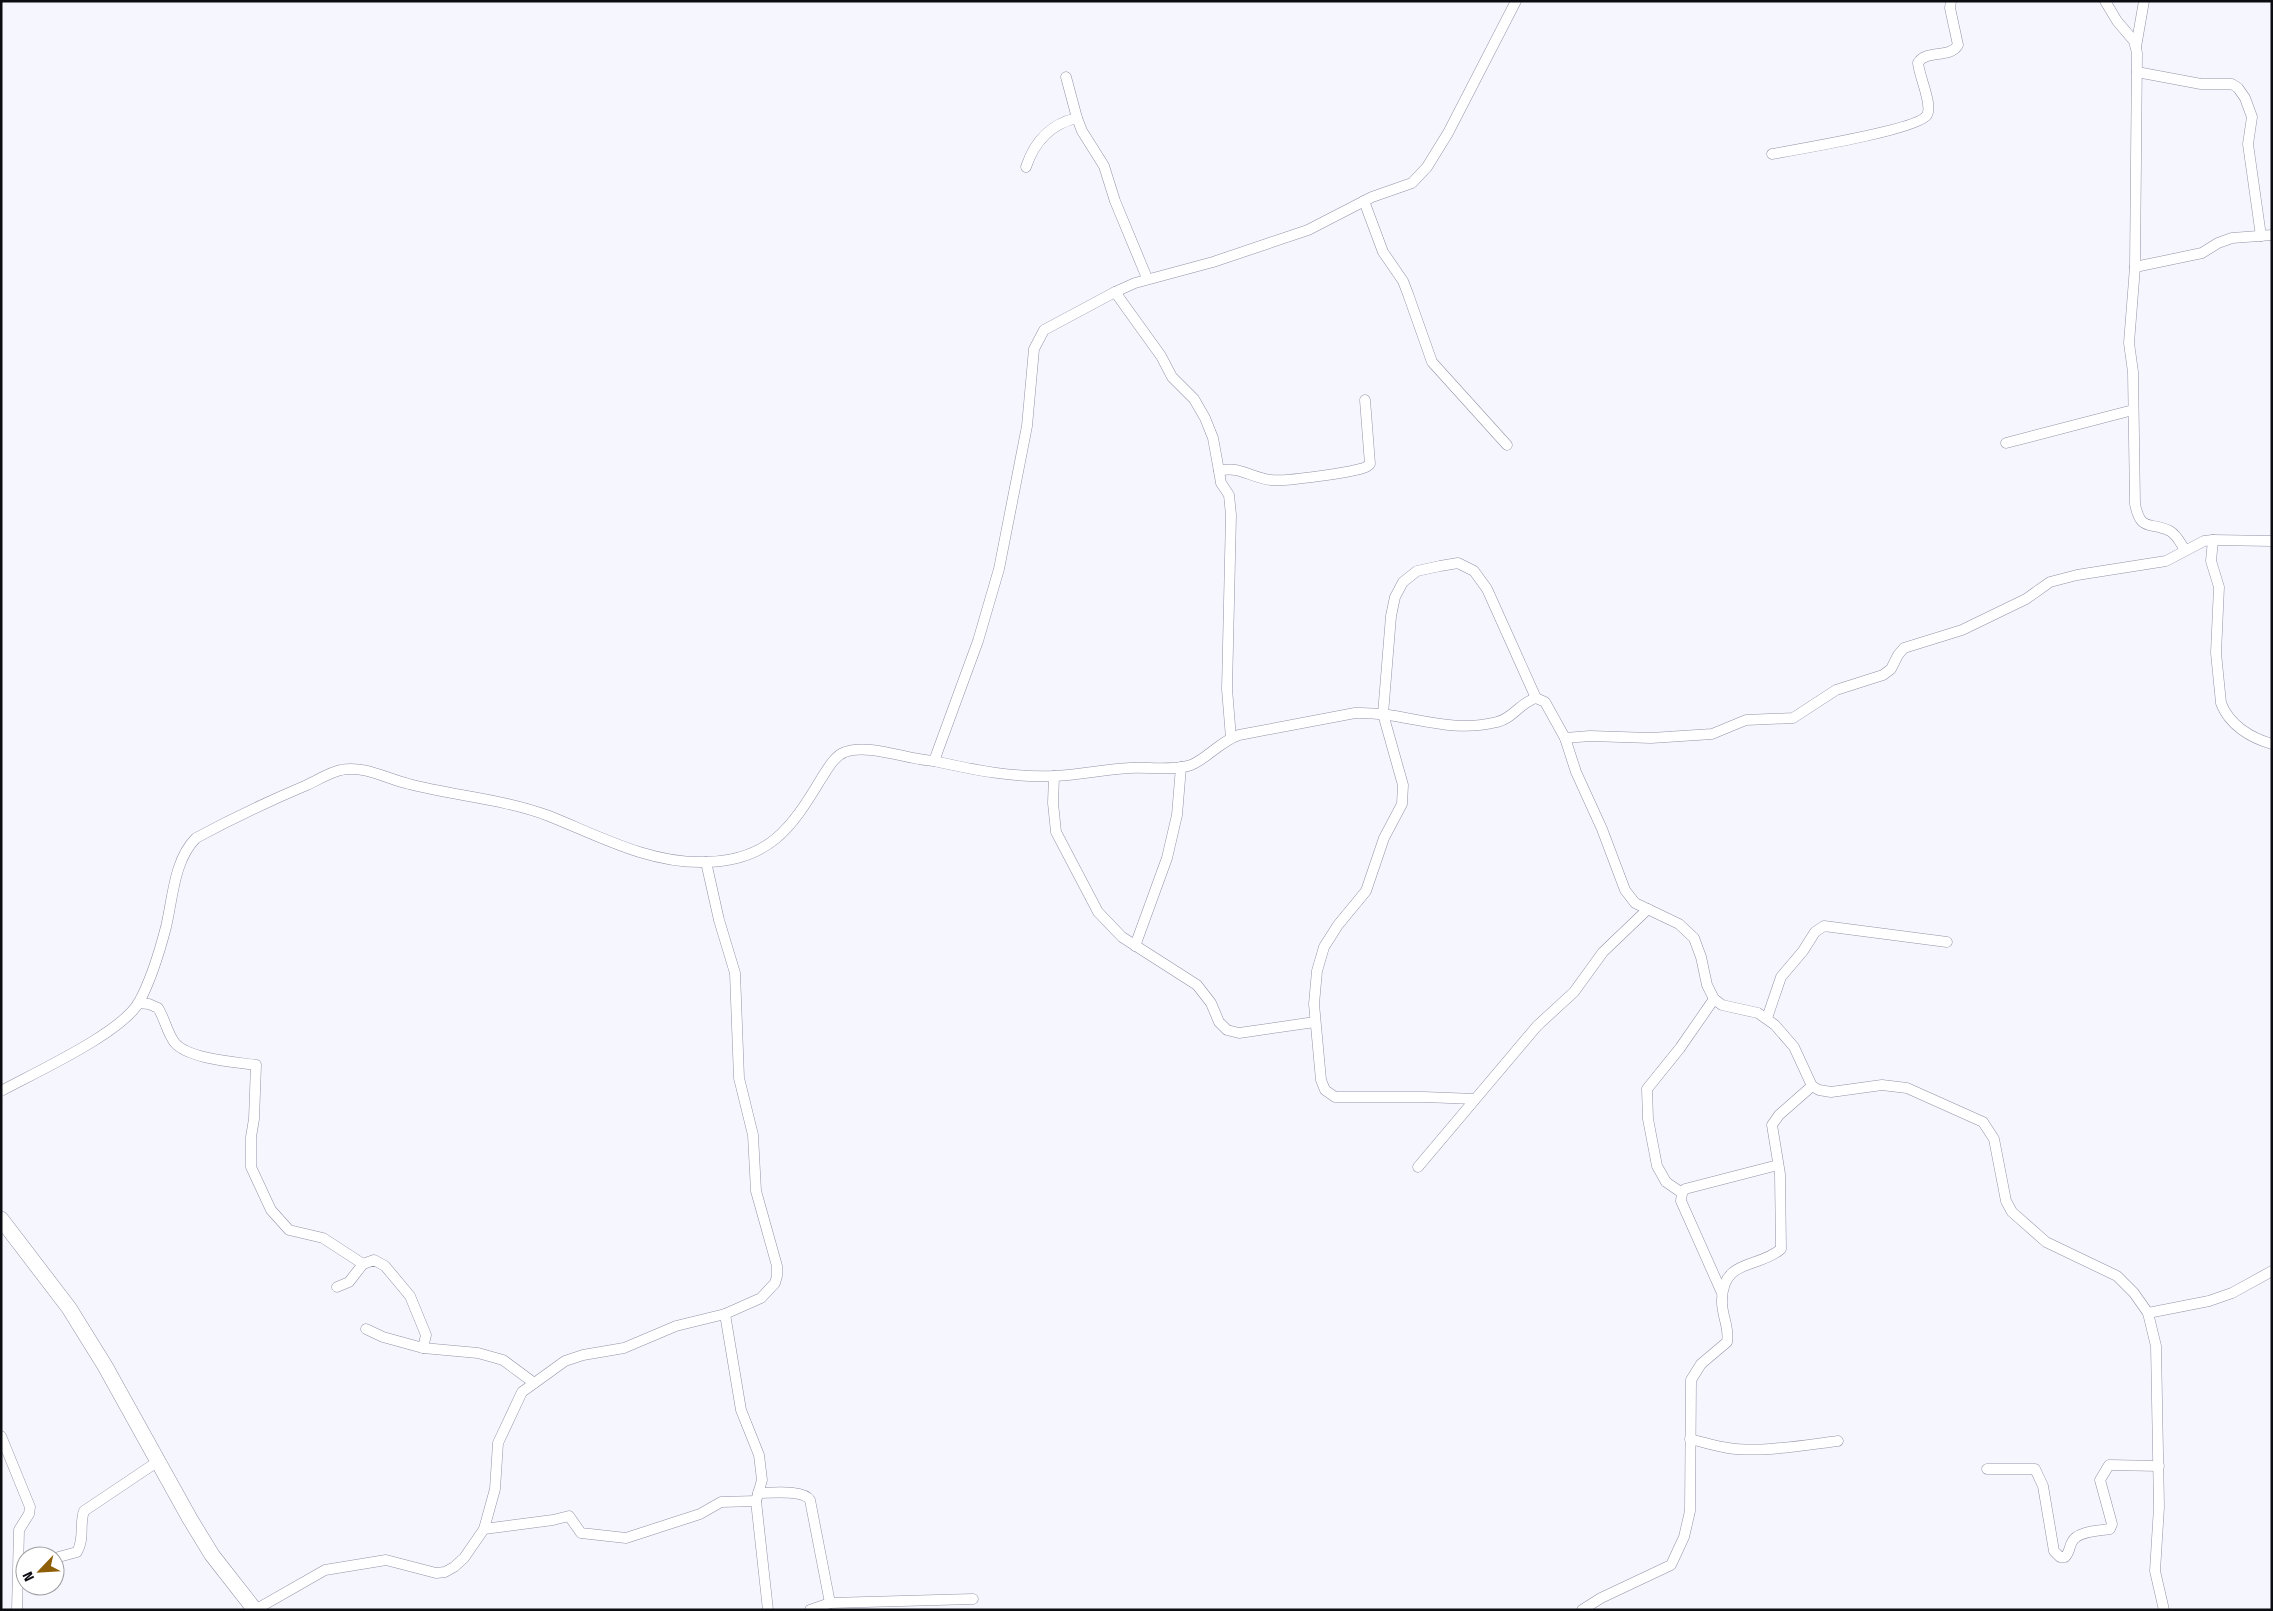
<svg xmlns="http://www.w3.org/2000/svg" width="2273" height="1611" viewBox="0 0 2273 1611" font-family="'Fira Sans Condensed',sans-serif">
  <style>
    .lines { fill: none; stroke-linecap: round; stroke-linejoin: round }
    .minor-casing { stroke: #9293a7; stroke-width: 11 }
    .secondary-casing { stroke: #9293a7; stroke-width: 16 }
    .minor { stroke: #fff; stroke-width: 10 }
    .secondary { stroke: #fff; stroke-width: 15 }
  </style>
  <rect width="100%" height="100%" fill="#f6f6ff"/>
  <g class="lines">
    <g class="minor-casing">
      <g id="minor">
        <path d="M 2105,1 L 2117,21 L 2134,41 L 2137,53 L 2135,267 L 2129,343 L 2133,372 L 2135,504 C 2141,533 2150,521 2170,531 C 2177,535 2181,544 2185,550"/>
        <polyline points="2136,47 2144,1"/>
        <polyline points="2137,72 2201,84 2232,84 2238,88 2245,98 2252,117 2248,144 2261,236"/>
        <polyline points="1066,77 1077,118 1082,131 1104,166 1115,201 1147,278"/>
        <path d="M 1772,154 C 1794,150 1920,129 1927,115 C 1933,105 1919,76 1918,63 C 1926,49 1950,59 1958,45 L 1950,8 L 1951,1"/>
        <path d="M 1026,167 C 1034,143 1050,124 1077,118"/>
        <polyline points="1364,201 1383,252 1403,281 1408,294 1432,362 1507,445"/>
        <polyline points="2135,267 2202,253 2218,243 2232,238 2272,235"/>
        <path d="M 1115,292 L 1161,356 L 1172,377 L 1194,399 L 1205,418 L 1213,438 L 1219,471 C 1239,465 1251,478 1271,480 C 1284,482 1355,472 1366,467 L 1370,464 L 1365,400"/>
        <polyline points="2006,443 2133,410"/>
        <polyline points="1219,471 1221,483 1229,495 1231,515 1227,689 1231,738"/>
        <path d="M 2213,540 L 2211,561 L 2219,587 L 2216,653 L 2221,703 C 2229,725 2251,738 2272,744"/>
        <polyline points="1565,738 1576,772 1602,829 1625,890 1635,903 1679,924 1694,938 1701,957 1707,985 1714,999 1722,1005 1758,1013 1775,1025 1794,1047 1812,1086 1819,1090 1831,1092 1882,1085 1907,1088 1983,1122 1994,1139 2006,1201 2012,1212 2046,1242 2117,1276 2134,1293 2148,1313 2156,1346 2159,1507 2155,1571 2164,1610"/>
        <path d="M 934,761 C 974,770 1014,778 1055,776 C 1080,775 1105,769 1130,768 C 1148,767 1175,771 1191,765 C 1208,758 1219,742 1239,735 L 1355,713 C 1404,711 1446,735 1497,722 C 1512,719 1521,702 1536,698 L 1545,702 L 1565,738 L 1590,736 L 1651,738 L 1712,734 L 1746,720 L 1793,718 L 1836,690 L 1883,675 L 1891,669 L 1898,655 L 1904,648 L 1962,630 L 2026,599 L 2050,582 L 2077,575 L 2166,561 L 2204,541 L 2213,540 L 2272,541"/>
        <polyline points="1054,776 1053,803 1056,832 1098,912 1122,937 1197,985 1211,1003 1219,1022 1227,1030 1239,1033 1315,1022"/>
        <polyline points="1135,946 1167,858 1177,815 1181,767"/>
        <path d="M 138,1003 L 149,1004 L 158,1008 C 165,1019 167,1033 175,1043 C 189,1059 235,1062 256,1065 L 254,1119 L 251,1137 L 251,1167 L 271,1210 L 289,1230 L 323,1238 L 363,1264"/>
        <polyline points="1767,1018 1781,977 1803,951 1815,932 1824,926 1947,942"/>
        <path d="M 1,1091 C 34,1073 122,1033 139,1002 C 150,982 160,950 166,927 C 173,897 174,860 196,838 C 233,818 269,801 307,785 C 318,780 330,772 341,770 C 364,765 387,779 409,784 C 455,796 504,799 549,816 C 599,836 650,864 705,862 C 768,861 791,829 821,779 C 827,770 834,756 845,752 C 868,743 909,760 934,761 L 978,641 L 999,569 L 1027,426 L 1034,349 L 1044,330 L 1115,292 L 1135,283 L 1213,262 L 1308,230 L 1372,197 L 1412,183 L 1427,167 L 1448,133 L 1516,1"/>
        <polyline points="1475,1099 1424,1097 1335,1097 1325,1090 1321,1080 1314,1004 1317,971 1324,947 1338,925 1366,891 1384,838 1402,804 1403,785 1383,714 1391,616 1395,597 1403,582 1417,571 1440,566 1458,563 1474,571 1487,589 1536,698"/>
        <polyline points="1418,1167 1537,1026 1574,992 1603,952 1648,909"/>
        <polyline points="1682,1193 1666,1182 1657,1166 1648,1119 1647,1089 1680,1048 1714,999"/>
        <polyline points="337,1287 349,1282 363,1264 374,1260 385,1266 410,1296 426,1335 423,1348"/>
        <polyline points="1722,1293 1681,1201 1682,1193 1685,1189 1778,1165"/>
        <polyline points="2148,1313 2209,1301 2232,1293 2272,1271"/>
        <polyline points="725,1314 741,1410 759,1455 762,1480 756,1501 768,1610"/>
        <polyline points="366,1329 383,1337 423,1348 478,1353 503,1360 534,1383"/>
        <polyline points="1,1436 30,1507 29,1514 19,1530 17,1610"/>
        <path d="M 1690,1439 C 1703,1442 1715,1446 1728,1448 C 1760,1453 1806,1445 1838,1441"/>
        <path d="M 1987,1469 L 2035,1469 L 2043,1486 L 2054,1551 L 2060,1557 L 2065,1557 C 2070,1552 2069,1547 2072,1542 C 2077,1531 2099,1531 2110,1529 L 2112,1524 L 2100,1480 L 2109,1465 L 2159,1466"/>
        <path d="M 758,1493 C 770,1493 803,1489 810,1500 L 830,1603"/>
        <polyline points="484,1529 553,1520 569,1516 581,1533 626,1538 700,1514 721,1502 756,1501"/>
        <path d="M 55,1558 L 77,1552 C 85,1538 79,1525 84,1511 L 157,1462"/>
        <polyline points="255,1610 325,1570 386,1560 436,1573 445,1572 454,1567 464,1558 484,1529 495,1489 498,1443 522,1392 565,1361 583,1355 624,1348 676,1326 725,1314 761,1298 775,1283 777,1276 777,1266 756,1191 753,1135 739,1078 735,973 719,920 706,862"/>
        <polyline points="810,1610 830,1603 973,1599"/>
        <path d="M 1582,1610 L 1601,1598 L 1671,1565 L 1684,1537 L 1690,1511 L 1691,1380 L 1701,1364 L 1727,1342 C 1730,1328 1721,1314 1722,1300 C 1723,1258 1758,1269 1781,1249 L 1780,1174 L 1772,1125 L 1779,1115 L 1812,1086"/>
      </g>
    </g>
    <g class="secondary-casing">
      <polyline id="secondary" points="1,1219 69,1308 105,1366 190,1519 212,1555 255,1610"/>
    </g>
    <use href="#minor" class="minor"/>
    <use href="#secondary" class="secondary"/>
  </g>
  <rect width="2273" height="1611" fill="none" stroke="#0c0c13" stroke-width="5"/>
  <g transform="translate(40 1571) rotate(245)"><circle r="24" fill="#ffffff" stroke="#9e9ea1"/>
  <path d="M0-4L9 19L0 12L-9 19Z" fill="#8e5f07"/>
  <text y="-8" font-size="14" font-weight="bold" text-anchor="middle" fill="#0c0c13">N</text>
  </g>
</svg>
